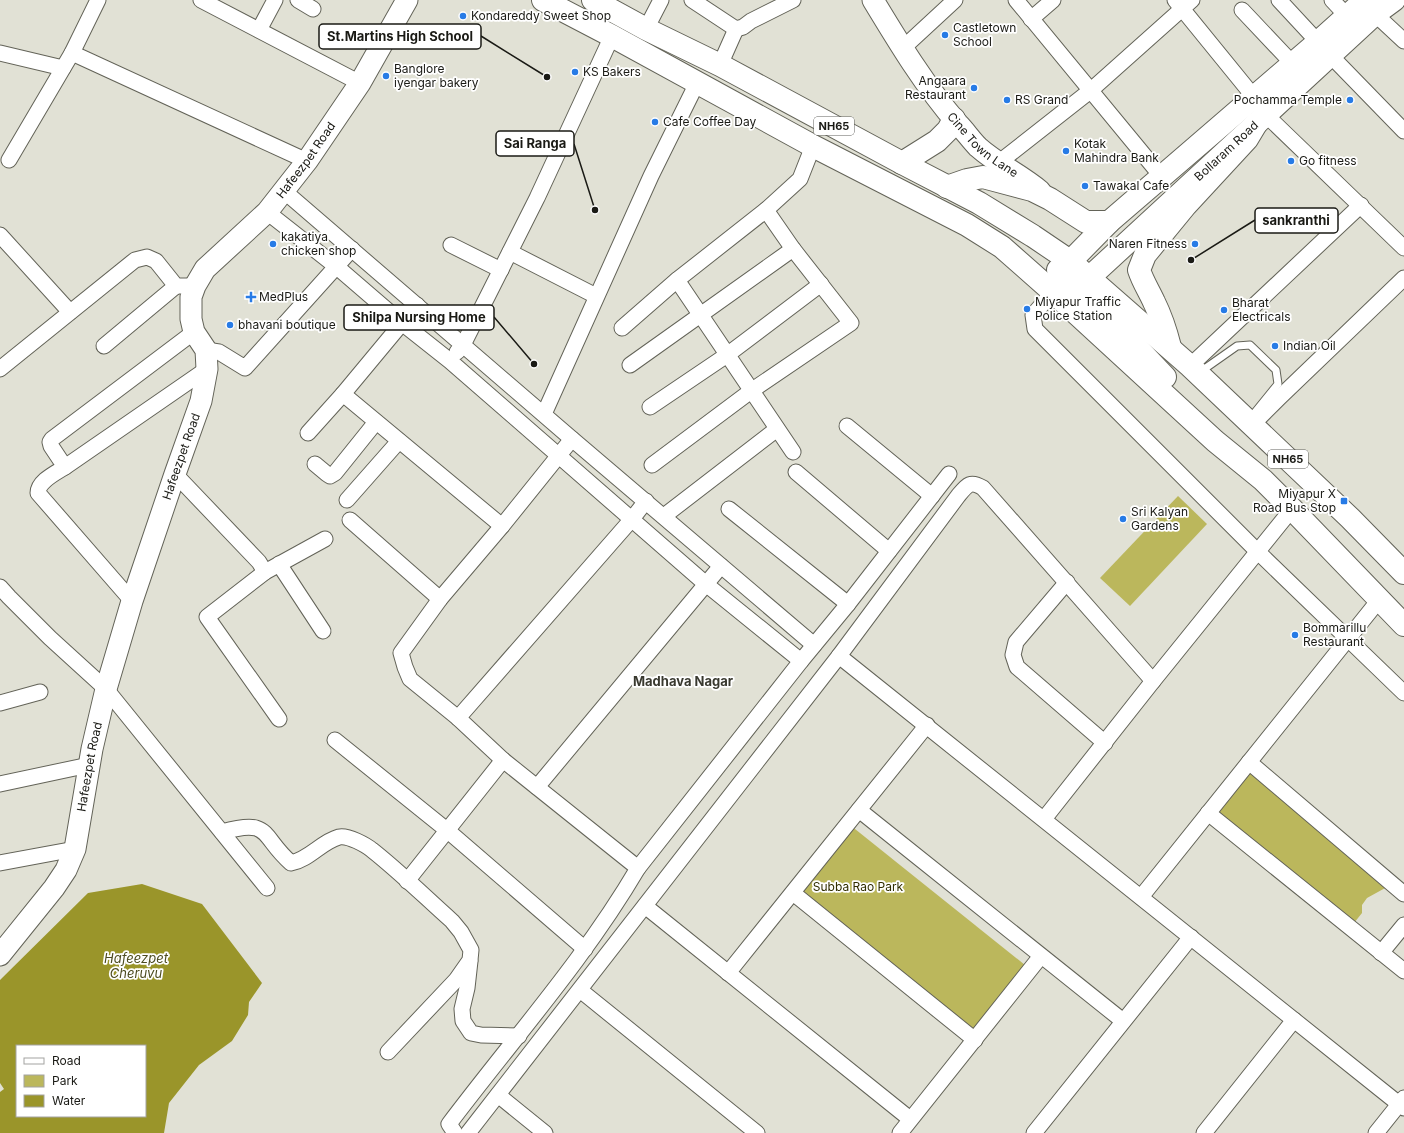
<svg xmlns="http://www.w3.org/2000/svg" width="1404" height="1133" viewBox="0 0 1404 1133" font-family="Inter,sans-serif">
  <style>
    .green { fill: #bbb75c }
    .water { fill: #9a952a; fill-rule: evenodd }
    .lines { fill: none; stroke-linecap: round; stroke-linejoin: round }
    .lane-casing { stroke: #636358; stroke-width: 9 }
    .street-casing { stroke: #636358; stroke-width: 17 }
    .secondary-casing { stroke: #636358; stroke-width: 23 }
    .primary-casing { stroke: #636358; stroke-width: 24 }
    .highway-casing { stroke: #636358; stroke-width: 24 }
    .lane { stroke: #fff; stroke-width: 7 }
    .street { stroke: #fff; stroke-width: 15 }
    .secondary { stroke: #fff; stroke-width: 21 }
    .primary { stroke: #fff; stroke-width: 22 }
    .highway { stroke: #fff; stroke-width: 22 }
    .poi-dot { fill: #277be6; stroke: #fff; stroke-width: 1.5 }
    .labels { text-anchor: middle; stroke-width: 3.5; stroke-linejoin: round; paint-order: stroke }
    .shield { fill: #fff; stroke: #5f5f5b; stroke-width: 1 }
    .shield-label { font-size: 11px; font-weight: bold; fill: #1a1a15 }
    .poi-label { font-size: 12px; fill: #1a1a15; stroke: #fff; text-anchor: start }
    .street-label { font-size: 12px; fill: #1a1a15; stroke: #fff }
    .park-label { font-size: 12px; fill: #302d01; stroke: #fff }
    .neighbourhood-label { font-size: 13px; font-weight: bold; fill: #39392f; stroke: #fff }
    .water-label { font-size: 13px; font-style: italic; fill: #4d4c21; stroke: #fff }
    .leader { fill: none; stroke: #1a1a15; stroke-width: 1.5 }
    .callout-dot { fill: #1a1a15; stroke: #fff; stroke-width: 1.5 }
    .callout { fill: #fff; stroke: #1a1a15; stroke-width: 1.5 }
    .callout-label { font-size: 13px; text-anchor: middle; font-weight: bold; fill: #1a1a15 }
  </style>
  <rect width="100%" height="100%" fill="#e1e1d5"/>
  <g class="green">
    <polygon points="1178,496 1207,524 1130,606 1100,578"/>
    <polygon points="1246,770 1387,887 1367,898 1362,905 1362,913 1350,928 1209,812"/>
    <polygon points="850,825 1025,965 972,1031 797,892"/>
  </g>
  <path class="water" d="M 142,884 L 202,904 L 262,983 L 249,1002 L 248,1015 L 232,1041 L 199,1065 L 169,1103 L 164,1133 L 0,1133 L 0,1092 L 4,1089 L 0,1083 L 0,980 L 88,893 ZM 17,1046 L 145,1046 L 145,1116 L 17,1116 Z"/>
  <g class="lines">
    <g class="lane-casing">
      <polyline id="lane" points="1200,372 1237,346 1250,345 1276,370 1278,384 1252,416"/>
    </g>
    <g class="street-casing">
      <g id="street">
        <polyline points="201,0 360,83"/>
        <polyline points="298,0 313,9"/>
        <polyline points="692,0 736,29 743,27 751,21 793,0"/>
        <polyline points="1016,0 1162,177"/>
        <polyline points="1175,0 1254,97"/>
        <polyline points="1279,0 1318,42"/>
        <polyline points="1332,0 1347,16"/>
        <polyline points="1242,10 1293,64"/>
        <polyline points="1375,14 1404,41"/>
        <polyline points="1031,19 1053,0"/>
        <polyline points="646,29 661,0"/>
        <polyline points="259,30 275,0"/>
        <polyline points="902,49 955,0"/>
        <polyline points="0,53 63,68"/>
        <polyline points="72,53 307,161"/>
        <polyline points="1330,55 1404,131"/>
        <polyline points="720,65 736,29"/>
        <polyline points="1266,115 1404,248"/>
        <polyline points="9,160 72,53 98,0"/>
        <polyline points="1000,164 1006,157 1090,91 1192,0"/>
        <polyline points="284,191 572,439 814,645"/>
        <polyline points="267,212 337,267 402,323 450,361 707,585 801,661"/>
        <polyline points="0,235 70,312"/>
        <polyline points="451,245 501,270"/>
        <polyline points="510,252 596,296"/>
        <polyline points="677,280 793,452"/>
        <polyline points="1053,292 1033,315 1035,329 1258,552 1404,693"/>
        <polyline points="622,328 677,280 766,210 800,179 813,146"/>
        <polyline points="104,346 176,286"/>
        <polyline points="206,350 219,352 245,368 352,249"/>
        <polyline points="457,352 463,345 537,198 612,36"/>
        <polyline points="630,365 793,249"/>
        <polyline points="1190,366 1361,205"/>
        <polyline points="0,369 135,260 147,257 156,261 176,286 195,286"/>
        <polyline points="343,394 502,526"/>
        <polyline points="650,407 727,355 821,284"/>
        <polyline points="544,414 651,176 697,83"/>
        <polyline points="1252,425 1279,398 1404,278"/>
        <polyline points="847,426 932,496"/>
        <polyline points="308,433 343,394 417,305"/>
        <polyline points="315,464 327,474 330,476 335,473 376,422"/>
        <polyline points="652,465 751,391 851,323 793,249 766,210"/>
        <polyline points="65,467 207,369"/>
        <polyline points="796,472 889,551"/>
        <polyline points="175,474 259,562 265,572"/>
        <polyline points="347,500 399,441"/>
        <polyline points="729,509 848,604"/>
        <polyline points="664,516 777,429"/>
        <polyline points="350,520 440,599"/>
        <polyline points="279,564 323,631"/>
        <polyline points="1067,582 1016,642 1013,655 1017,667 1105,743"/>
        <polyline points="0,587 9,597 50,638 106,689 267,888"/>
        <path d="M 132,601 L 38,493 C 38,481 56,473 65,467 L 51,446 L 50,442 L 52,439 L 194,332"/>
        <polyline points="839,656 1404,1108"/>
        <polyline points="0,703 40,692"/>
        <polyline points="458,718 632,519 646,501"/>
        <polyline points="279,719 207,617 265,572 325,539"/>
        <polyline points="335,740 448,831 585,949"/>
        <polyline points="1249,762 1404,894"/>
        <polyline points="0,784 89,765"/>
        <polyline points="537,787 721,566"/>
        <polyline points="859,810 1123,1021"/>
        <polyline points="1208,813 1404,971"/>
        <polyline points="1044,819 1153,681 1292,509"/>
        <path d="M 222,832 C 272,818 260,836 291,863 C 310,859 321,842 339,837 C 348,835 366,845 372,850 C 400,872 426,898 452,921 L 461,932 L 471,950 L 470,960 L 456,980 L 388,1052"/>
        <polyline points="0,863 75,849"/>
        <polyline points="638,868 801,661 848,604 949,474"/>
        <polyline points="407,881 503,760"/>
        <polyline points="793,893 975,1040"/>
        <polyline points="1141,897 1379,600"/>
        <polyline points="645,906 910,1119"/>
        <polyline points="1381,953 1404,925"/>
        <polyline points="470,961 467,988 462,1009 463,1021 471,1033 481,1035 519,1036"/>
        <polyline points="728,973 927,725"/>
        <polyline points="580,990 757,1133"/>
        <polyline points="498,1095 545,1133"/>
        <path d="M 455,1133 L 449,1124 C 513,1039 584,960 638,868 L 503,760 L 458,718 L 410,679 L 405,667 L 401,653 L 440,599 L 502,526 L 572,439"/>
        <path d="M 468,1133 L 839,656 L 958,496 C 967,485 970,480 983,488 L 1153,681"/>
        <polyline points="900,1133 1041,956"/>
        <polyline points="1034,1133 1191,937"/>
        <polyline points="1204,1133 1294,1020"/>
        <polyline points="1376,1133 1404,1098"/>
      </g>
    </g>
    <g class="secondary-casing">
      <g id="secondary">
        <path id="s1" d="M 873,0 C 899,43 925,86 958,124 C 965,131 971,140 978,147 C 997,164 1021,175 1040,191"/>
        <path id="s2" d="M 0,955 L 54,888 L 66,870 L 75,849 L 92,749 L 106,689 L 132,601 L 175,474 L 201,401 L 207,369 L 206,350 L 194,332 L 191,319 L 191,297 L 195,286 L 205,269 L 267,212 L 307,161 L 360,83 L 407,0"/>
      </g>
    </g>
    <g class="primary-casing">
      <g id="primary">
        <polyline points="1060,272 1109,222 1318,42 1365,0"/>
        <path id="s3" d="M 1078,288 L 1375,14 L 1394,0"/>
      </g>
    </g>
    <g class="highway-casing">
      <g id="highway">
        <polyline points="543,0 612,36 813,146 967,225 1002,247 1053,292 1215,441 1263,480 1292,509 1404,625"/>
        <polyline points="593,0 646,29 720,65 902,163 979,203 1033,236 1070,261 1190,366 1350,518 1404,573"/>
        <polyline points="902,163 937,141 948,130 954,119"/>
        <polyline points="947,187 967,180 983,177 1032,190 1050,199 1086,222 1109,222"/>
        <polyline points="1058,270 1109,318 1165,377"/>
        <path d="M 1170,347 C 1166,331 1161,316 1154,302 C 1149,291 1143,282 1139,270 L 1145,255 L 1186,205 L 1247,139 L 1256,124"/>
      </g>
    </g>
    <use href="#lane" class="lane"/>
    <use href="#street" class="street"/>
    <use href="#secondary" class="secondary"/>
    <use href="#primary" class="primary"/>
    <use href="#highway" class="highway"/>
  </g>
  <g class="poi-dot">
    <circle cx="463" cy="16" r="4"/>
    <circle cx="945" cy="35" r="4"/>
    <circle cx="575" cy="72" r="4"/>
    <circle cx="386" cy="76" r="4"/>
    <circle cx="974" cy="88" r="4"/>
    <circle cx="1007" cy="100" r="4"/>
    <circle cx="1350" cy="100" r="4"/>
    <circle cx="655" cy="122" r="4"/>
    <circle cx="1066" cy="151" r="4"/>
    <circle cx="1291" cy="161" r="4"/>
    <circle cx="1085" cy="186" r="4"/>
    <circle cx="273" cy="244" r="4"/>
    <circle cx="1195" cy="244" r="4"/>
    <path d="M249 291h4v4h4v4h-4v4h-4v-4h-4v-4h4z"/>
    <circle cx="1027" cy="309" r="4"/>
    <circle cx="1224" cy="310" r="4"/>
    <circle cx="230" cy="325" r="4"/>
    <circle cx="1275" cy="346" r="4"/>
    <rect x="1340" y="497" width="8" height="8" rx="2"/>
    <circle cx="1123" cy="519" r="4"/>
    <circle cx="1295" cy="635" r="4"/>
  </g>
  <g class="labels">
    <g class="shield">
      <rect x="814" y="117" width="40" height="18" rx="3"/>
      <rect x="1268" y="450" width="40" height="18" rx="3"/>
    </g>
    <g class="shield-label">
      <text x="834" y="130">NH65</text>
      <text x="1288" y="463">NH65</text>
    </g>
    <g class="poi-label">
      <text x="471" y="20">Kondareddy Sweet Shop</text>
      <text x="953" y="32">Castletown<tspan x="953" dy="14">School</tspan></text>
      <text x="394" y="73">Banglore<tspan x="394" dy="14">iyengar bakery</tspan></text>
      <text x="583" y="76">KS Bakers</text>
      <text x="966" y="85" text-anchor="end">Angaara<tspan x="966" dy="14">Restaurant</tspan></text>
      <text x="1015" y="104">RS Grand</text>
      <text x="1342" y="104" text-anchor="end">Pochamma Temple</text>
      <text x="663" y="126">Cafe Coffee Day</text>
      <text x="1074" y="148">Kotak<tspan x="1074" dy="14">Mahindra Bank</tspan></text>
      <text x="1299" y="165">Go fitness</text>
      <text x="1093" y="190">Tawakal Cafe</text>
      <text x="281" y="241">kakatiya<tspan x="281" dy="14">chicken shop</tspan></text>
      <text x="1187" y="248" text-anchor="end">Naren Fitness</text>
      <text x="259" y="301">MedPlus</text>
      <text x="1035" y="306">Miyapur Traffic<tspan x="1035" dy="14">Police Station</tspan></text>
      <text x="1232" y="307">Bharat<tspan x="1232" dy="14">Electricals</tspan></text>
      <text x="238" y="329">bhavani boutique</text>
      <text x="1283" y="350">Indian Oil</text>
      <text x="1336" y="498" text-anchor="end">Miyapur X<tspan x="1336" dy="14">Road Bus Stop</tspan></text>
      <text x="1131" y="516">Sri Kalyan<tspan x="1131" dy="14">Gardens</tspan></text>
      <text x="1303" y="632">Bommarillu<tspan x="1303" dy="14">Restaurant</tspan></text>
    </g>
    <g class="street-label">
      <text dy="4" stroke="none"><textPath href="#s1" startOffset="183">Cine Town Lane</textPath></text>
      <text dy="4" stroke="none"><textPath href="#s3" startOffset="202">Bollaram Road</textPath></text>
      <text dy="4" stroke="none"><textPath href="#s2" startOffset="886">Hafeezpet Road</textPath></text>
      <text dy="4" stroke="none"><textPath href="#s2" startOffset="538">Hafeezpet Road</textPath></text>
      <text dy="4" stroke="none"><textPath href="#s2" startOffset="214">Hafeezpet Road</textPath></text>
    </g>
    <g class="park-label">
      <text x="858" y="891">Subba Rao Park</text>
    </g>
    <g class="neighbourhood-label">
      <text x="683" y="686">Madhava Nagar</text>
    </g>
    <g class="water-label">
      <text x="136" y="963">Hafeezpet<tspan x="136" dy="15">Cheruvu</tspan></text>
    </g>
  </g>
  <path class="leader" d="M547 77L481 36M595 210L574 144M1191 260L1255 220M534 364L494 317"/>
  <g class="callout-dot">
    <circle cx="547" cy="77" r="4"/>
    <circle cx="595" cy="210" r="4"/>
    <circle cx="1191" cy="260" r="4"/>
    <circle cx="534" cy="364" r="4"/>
  </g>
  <g class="callout">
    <rect x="319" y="24" width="162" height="25" rx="4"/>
    <rect x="496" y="131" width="78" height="25" rx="4"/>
    <rect x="1255" y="208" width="83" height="25" rx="4"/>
    <rect x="344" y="305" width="150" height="25" rx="4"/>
  </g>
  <g class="callout-label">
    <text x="400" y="41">St.Martins High School</text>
    <text x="535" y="148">Sai Ranga</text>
    <text x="1296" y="225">sankranthi</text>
    <text x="419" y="322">Shilpa Nursing Home</text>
  </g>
  <rect x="16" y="1045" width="130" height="72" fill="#ffffff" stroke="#a3a3a1"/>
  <rect x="24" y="1058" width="20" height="6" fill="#ffffff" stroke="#a3a3a1"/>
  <text x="52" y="1065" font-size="12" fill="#1a1a15">Road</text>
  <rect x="24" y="1075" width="20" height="12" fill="#bbb75c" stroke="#a3a3a1"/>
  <text x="52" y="1085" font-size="12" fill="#1a1a15">Park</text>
  <rect x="24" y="1095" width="20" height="12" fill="#9a952a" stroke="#a3a3a1"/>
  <text x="52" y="1105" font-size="12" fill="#1a1a15">Water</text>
</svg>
